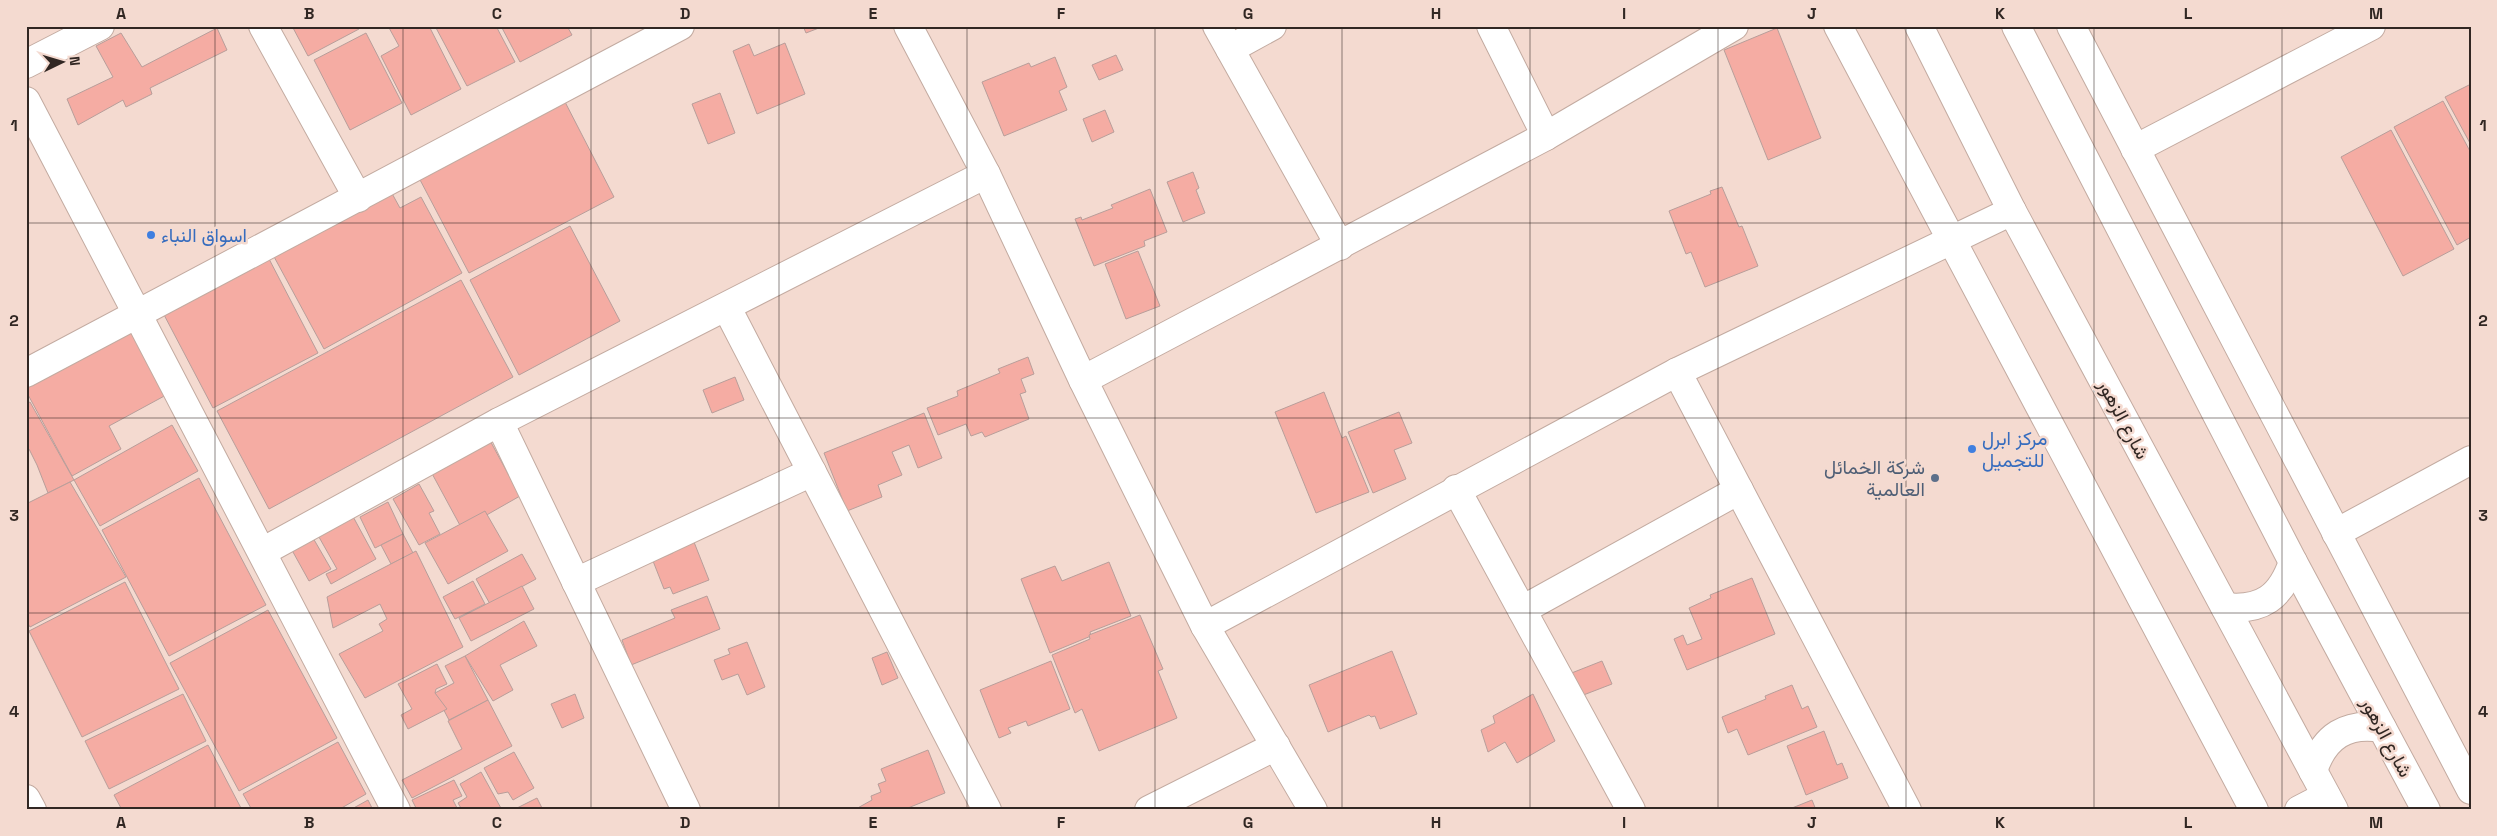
<svg xmlns="http://www.w3.org/2000/svg" width="2497" height="836" viewBox="0 0 2497 836" font-family="'Space Grotesk',Vazirmatn,sans-serif">
  <style>
    .building { fill: #f5aca3; stroke: #b89e9a }
    .lines { fill: none; stroke-linecap: round; stroke-linejoin: round }
    .minor-casing { stroke: #c3aba1; stroke-width: 30 }
    .tertiary-casing { stroke: #c3aba1; stroke-width: 30 }
    .secondary-casing { stroke: #c3aba1; stroke-width: 30 }
    .minor { stroke: #fff; stroke-width: 28 }
    .tertiary { stroke: #fff; stroke-width: 28 }
    .secondary { stroke: #fff; stroke-width: 28 }
    .grid { fill: none; stroke: #312723; stroke-width: 1; stroke-opacity: 0.55 }
    .shop-dot { fill: #3f7fe0; stroke: #f4dad0; stroke-width: 2 }
    .service-dot { fill: #5c6f8a; stroke: #f4dad0; stroke-width: 2 }
    .labels { text-anchor: middle; stroke-width: 5; stroke-linejoin: round; paint-order: stroke }
    .shop-label { font-size: 19px; fill: #366cbe; stroke: #f4dad0; text-anchor: start }
    .street-label { font-size: 19px; fill: #312723; stroke: #f4dad0 }
    .service-label { font-size: 19px; fill: #4e5e75; stroke: #f4dad0; text-anchor: end }
    .neatline { fill: none; stroke: #312723; stroke-width: 2 }
    .grid-label { font-size: 16px; text-anchor: middle; font-weight: bold; fill: #312723 }
  </style>
  <rect width="100%" height="100%" fill="#f4dad0"/>
  <g class="building">
    <polygon points="292,26 358,26 359,29 308,56"/>
    <polygon points="388,26 429,26 461,89 411,115 381,56 399,46"/>
    <polygon points="435,26 496,26 515,62 467,86"/>
    <polygon points="501,26 567,26 572,35 520,62"/>
    <polygon points="803,26 824,26 806,33"/>
    <polygon points="217,28 227,50 150,88 152,94 126,107 123,100 78,125 67,99 113,77 96,46 121,33 142,67"/>
    <polygon points="1777,28 1821,138 1768,160 1724,50"/>
    <polygon points="366,33 402,103 350,130 314,60"/>
    <polygon points="785,43 805,94 757,114 733,51 749,44 754,56"/>
    <polygon points="1116,55 1123,70 1099,80 1092,65"/>
    <polygon points="1055,57 1067,87 1059,91 1067,110 1004,136 982,82 1029,63 1031,67"/>
    <polygon points="2471,84 2471,145 2445,97"/>
    <polygon points="720,93 735,133 708,144 692,104"/>
    <polygon points="564,100 614,197 469,273 418,176"/>
    <polygon points="2443,101 2471,153 2471,237 2457,245 2394,127"/>
    <polygon points="1105,110 1114,132 1092,142 1083,119"/>
    <polygon points="2391,130 2454,249 2403,276 2341,157"/>
    <polygon points="1193,172 1199,188 1196,190 1205,213 1183,222 1167,182"/>
    <polygon points="1722,187 1739,227 1742,226 1758,266 1705,287 1691,252 1686,254 1669,211 1711,194 1710,191"/>
    <polygon points="389,188 400,208 421,197 462,273 324,349 272,253"/>
    <polygon points="1150,189 1167,232 1144,241 1145,246 1094,266 1075,219 1081,217 1082,220 1113,208 1111,205"/>
    <polygon points="570,226 620,321 519,375 470,280"/>
    <polygon points="1138,251 1160,306 1126,319 1105,264"/>
    <polygon points="268,257 318,353 213,408 162,311"/>
    <polygon points="461,280 513,377 269,509 217,411"/>
    <polygon points="130,324 168,394 109,426 121,449 72,476 26,391 26,381"/>
    <polygon points="1028,357 1034,374 1021,379 1026,392 1020,394 1029,419 985,437 982,432 971,436 966,424 938,435 927,408 958,396 957,391 1000,373 998,369"/>
    <polygon points="735,377 744,400 712,413 703,390"/>
    <polygon points="1324,392 1342,438 1346,436 1369,492 1316,513 1275,412"/>
    <polygon points="30,402 74,480 48,493 37,465 29,449 26,451 26,404"/>
    <polygon points="1399,412 1412,443 1394,450 1406,479 1373,493 1348,432"/>
    <polygon points="924,413 942,458 918,468 909,445 892,452 902,475 878,485 882,497 847,511 824,453"/>
    <polygon points="172,425 198,471 100,526 74,480"/>
    <polygon points="487,435 520,496 462,529 429,468"/>
    <polygon points="199,478 266,605 169,656 102,530"/>
    <polygon points="70,482 126,577 30,627 26,620 26,504"/>
    <polygon points="419,484 434,511 429,513 440,534 419,545 393,499"/>
    <polygon points="388,502 403,534 375,548 360,517"/>
    <polygon points="350,511 376,559 331,584 326,574 337,569 315,530"/>
    <polygon points="485,511 508,551 448,584 425,543"/>
    <polygon points="309,531 331,569 309,581 288,543"/>
    <polygon points="403,534 413,553 391,564 381,545"/>
    <polygon points="692,537 709,580 673,594 670,587 664,589 653,561 673,553 670,546"/>
    <polygon points="416,551 463,647 365,698 339,654 383,631 379,624 387,619 380,604 333,628 327,597"/>
    <polygon points="522,554 536,579 490,604 476,579"/>
    <polygon points="1109,562 1131,616 1090,632 1091,636 1050,653 1021,579 1055,566 1062,581"/>
    <polygon points="1752,578 1775,634 1687,670 1674,639 1683,635 1687,645 1702,639 1689,608 1711,598 1710,595"/>
    <polygon points="473,581 485,604 455,619 443,597"/>
    <polygon points="125,582 179,689 82,737 29,631"/>
    <polygon points="522,586 534,609 471,641 459,618"/>
    <polygon points="707,596 720,629 631,665 622,640 675,618 671,610"/>
    <polygon points="268,610 337,738 239,791 170,663"/>
    <polygon points="1140,615 1163,669 1158,671 1177,718 1099,751 1082,709 1075,713 1052,655 1090,639 1089,635"/>
    <polygon points="524,621 537,646 500,665 513,690 493,701 465,656"/>
    <polygon points="747,642 765,687 747,695 738,674 722,680 714,660 730,654 728,649"/>
    <polygon points="1392,651 1417,714 1380,729 1375,716 1371,717 1369,715 1328,732 1309,685"/>
    <polygon points="887,652 898,678 882,685 872,658"/>
    <polygon points="465,656 488,700 449,720 435,693 454,683 445,666"/>
    <polygon points="1051,661 1070,709 1028,726 1026,721 1008,728 1011,733 999,738 980,690"/>
    <polygon points="1602,661 1612,684 1573,699 1564,676"/>
    <polygon points="437,664 447,684 436,689 435,693 447,709 408,729 401,715 412,709 398,684"/>
    <polygon points="1792,685 1802,709 1808,706 1817,727 1748,755 1737,729 1728,733 1722,717 1766,699 1765,696"/>
    <polygon points="183,694 206,741 109,789 85,741"/>
    <polygon points="575,694 584,718 562,728 551,704"/>
    <polygon points="1533,694 1555,741 1517,763 1505,742 1488,752 1481,730 1495,723 1493,716"/>
    <polygon points="488,700 512,746 412,798 402,780 462,749 448,721"/>
    <polygon points="1824,731 1837,765 1842,763 1848,778 1806,795 1787,746"/>
    <polygon points="338,742 366,794 338,810 252,810 243,794"/>
    <polygon points="208,745 242,810 122,810 114,795"/>
    <polygon points="928,750 945,793 903,810 854,810 872,800 871,796 881,792 878,784 886,781 881,769"/>
    <polygon points="514,752 534,788 513,800 508,792 498,794 484,768"/>
    <polygon points="481,772 502,810 462,810 458,803 467,797 460,784"/>
    <polygon points="454,780 462,796 453,800 458,810 417,810 412,800"/>
    <polygon points="537,798 543,810 513,810"/>
    <polygon points="368,800 373,810 350,810"/>
    <polygon points="1812,800 1816,810 1787,810"/>
  </g>
  <g class="lines">
    <g class="minor-casing">
      <g id="minor">
        <polyline points="263,26 358,198"/>
        <polyline points="908,26 986,174 1083,380 1205,626 1313,810"/>
        <polyline points="1217,26 1340,246"/>
        <polyline points="1491,26 1546,136"/>
        <polyline points="1230,49 1272,26"/>
        <polyline points="26,64 100,26"/>
        <polyline points="26,101 396,810"/>
        <polyline points="2135,149 2371,26"/>
        <polyline points="727,308 987,810"/>
        <polyline points="1677,372 1907,810"/>
        <polyline points="26,373 680,26"/>
        <polyline points="1083,380 1546,136 1734,26"/>
        <polyline points="499,422 686,810"/>
        <polyline points="1456,489 1631,810"/>
        <polyline points="2336,533 2471,460"/>
        <polyline points="262,552 499,422 986,174"/>
        <polyline points="576,582 812,472"/>
        <polyline points="1522,610 1739,490"/>
        <polyline points="1205,626 1677,372 2012,211"/>
        <polyline points="26,799 32,810"/>
        <polyline points="1149,810 1276,746"/>
        <polyline points="2299,810 2326,796"/>
      </g>
    </g>
    <g class="tertiary-casing">
      <g id="tertiary">
        <polyline points="1838,26 2254,810"/>
        <polyline points="2071,26 2471,790"/>
      </g>
    </g>
    <g class="secondary-casing">
      <g id="secondary">
        <polyline points="1919,26 2012,211 2334,810"/>
        <polyline points="2016,26 2293,562 2426,810"/>
        <path d="M 2225,607 C 2262,611 2281,597 2293,562"/>
        <path d="M 2313,771 C 2324,736 2347,722 2382,728"/>
      </g>
    </g>
    <use href="#minor" class="minor"/>
    <use href="#tertiary" class="tertiary"/>
    <use href="#secondary" class="secondary"/>
  </g>
  <path class="grid" d="M 215,26 L 215,810M 403,26 L 403,810M 591,26 L 591,810M 779,26 L 779,810M 967,26 L 967,810M 1155,26 L 1155,810M 1342,26 L 1342,810M 1530,26 L 1530,810M 1718,26 L 1718,810M 1906,26 L 1906,810M 2094,26 L 2094,810M 2282,26 L 2282,810M 26,223 L 2471,223M 26,418 L 2471,418M 26,613 L 2471,613"/>
  <g class="shop-dot">
    <circle cx="151" cy="235" r="5"/>
    <circle cx="1972" cy="449" r="5"/>
  </g>
  <circle class="service-dot" cx="1935" cy="478" r="5"/>
  <g class="labels">
    <g class="shop-label">
      <text x="161" y="242">اسواق النباء</text>
      <text x="1982" y="445">مركز ابرل<tspan x="1982" dy="22">للتجميل</tspan></text>
    </g>
    <g class="street-label">
      <text transform="translate(2124 419) rotate(62)" y="7">شارع الزهور</text>
      <text transform="translate(2387 737) rotate(62)" y="7">شارع الزهور</text>
    </g>
    <g class="service-label">
      <text x="1925" y="474">شركة الخمائل<tspan x="1925" dy="22">العالمية</tspan></text>
    </g>
  </g>
  <rect width="2497" height="836" fill="none" stroke="#f4dad0" stroke-width="55"/>
  <g transform="translate(62 62) rotate(85)" stroke="#f4dad0" stroke-width="4" paint-order="stroke">
  <path d="M0-4L9 19L0 12L-9 19Z" fill="#312723"/>
  <text y="-8" font-size="14" font-weight="bold" text-anchor="middle" fill="#312723">N</text>
  </g>
  <rect x="28" y="28" width="2442" height="780" class="neatline"/>
  <g class="grid-label">
    <text x="121" y="19">A</text>
    <text x="309" y="19">B</text>
    <text x="497" y="19">C</text>
    <text x="685" y="19">D</text>
    <text x="873" y="19">E</text>
    <text x="1061" y="19">F</text>
    <text x="1248" y="19">G</text>
    <text x="1436" y="19">H</text>
    <text x="1624" y="19">I</text>
    <text x="1812" y="19">J</text>
    <text x="2000" y="19">K</text>
    <text x="2188" y="19">L</text>
    <text x="2376" y="19">M</text>
    <text x="14" y="131">1</text>
    <text x="2483" y="131">1</text>
    <text x="14" y="326">2</text>
    <text x="2483" y="326">2</text>
    <text x="14" y="521">3</text>
    <text x="2483" y="521">3</text>
    <text x="14" y="717">4</text>
    <text x="2483" y="717">4</text>
    <text x="121" y="828">A</text>
    <text x="309" y="828">B</text>
    <text x="497" y="828">C</text>
    <text x="685" y="828">D</text>
    <text x="873" y="828">E</text>
    <text x="1061" y="828">F</text>
    <text x="1248" y="828">G</text>
    <text x="1436" y="828">H</text>
    <text x="1624" y="828">I</text>
    <text x="1812" y="828">J</text>
    <text x="2000" y="828">K</text>
    <text x="2188" y="828">L</text>
    <text x="2376" y="828">M</text>
  </g>
</svg>
